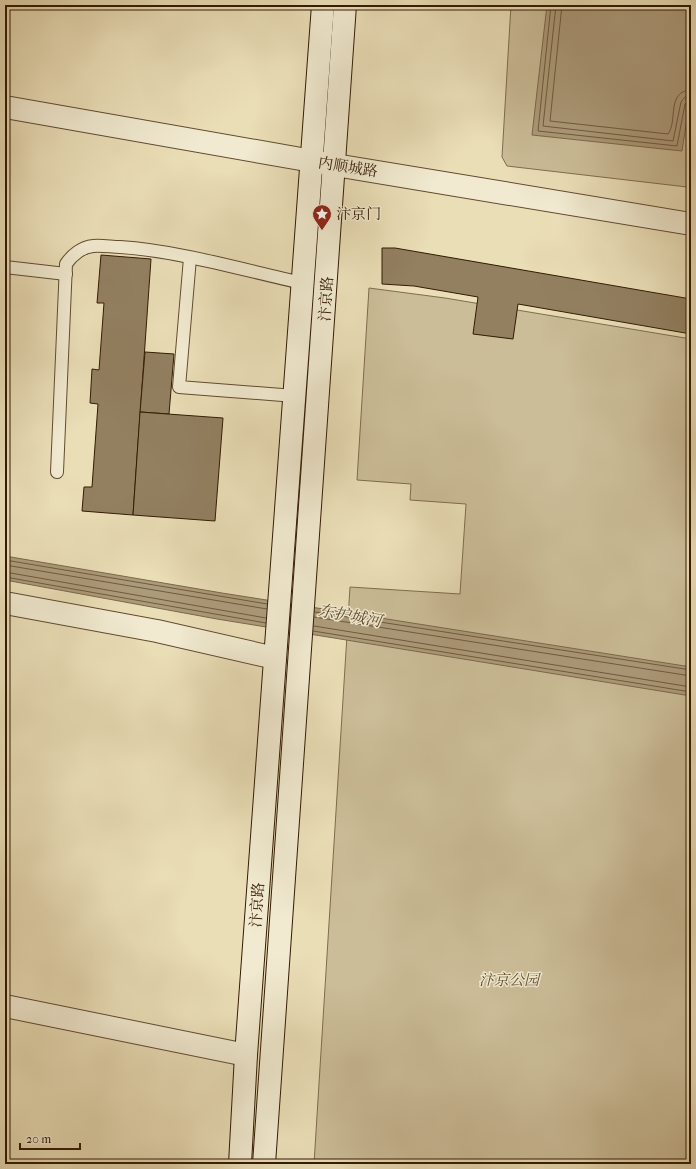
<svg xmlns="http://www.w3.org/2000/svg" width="696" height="1169" viewBox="0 0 696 1169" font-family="'IM FELL French Canon','Noto Serif SC',serif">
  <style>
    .green { fill: #cbbd98; stroke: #7f6c4e }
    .water { fill: #ac9b7a; stroke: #7c674a }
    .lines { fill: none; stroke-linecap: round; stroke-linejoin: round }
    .shore { stroke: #705a3e; stroke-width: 1 }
    .building { fill: #928061; stroke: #331a03 }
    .service-casing { stroke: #614b30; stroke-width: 14 }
    .minor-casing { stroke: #614b30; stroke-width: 24 }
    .tertiary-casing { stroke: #614b30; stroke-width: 24 }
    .secondary-casing { stroke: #331a03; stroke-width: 24 }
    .service { stroke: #f1ead0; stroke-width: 12 }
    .minor { stroke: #f1ead0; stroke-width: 22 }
    .tertiary { stroke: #f1ead0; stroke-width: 22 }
    .secondary { stroke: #f1ead0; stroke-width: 22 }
    .labels { text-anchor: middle; stroke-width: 3; stroke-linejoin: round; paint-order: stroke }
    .street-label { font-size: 15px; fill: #331a03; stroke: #f1ead0 }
    .poi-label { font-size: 15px; fill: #331a03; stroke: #f1ead0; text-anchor: start }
    .park-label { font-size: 15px; font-style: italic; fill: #614b30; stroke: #f1ead0 }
    .water-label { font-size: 16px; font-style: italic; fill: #634e33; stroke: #f1ead0 }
  </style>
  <rect width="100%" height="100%" fill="#eadeb7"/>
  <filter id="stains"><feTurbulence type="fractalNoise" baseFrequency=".005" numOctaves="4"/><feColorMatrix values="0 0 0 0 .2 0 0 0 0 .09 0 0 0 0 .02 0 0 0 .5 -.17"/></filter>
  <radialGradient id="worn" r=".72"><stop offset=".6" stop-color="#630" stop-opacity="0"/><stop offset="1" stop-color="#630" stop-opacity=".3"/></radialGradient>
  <g class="green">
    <polygon points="511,5 691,5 691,184 687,187 507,166 502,157"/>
    <polygon points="369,288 445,298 691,339 691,1164 314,1164 350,587 460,594 466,504 410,500 411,484 357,480"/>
  </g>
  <g class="water">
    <polygon points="547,5 691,5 691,93 682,151 532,135"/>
    <polygon points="5,556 222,593 691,667 691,696 217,619 5,580"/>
  </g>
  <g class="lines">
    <g class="shore">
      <polyline points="551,5 538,131 677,146 685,104 691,101"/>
      <polyline points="556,5 543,126 673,141 681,102 685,97 691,96"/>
      <path d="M 562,5 L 550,121 L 668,134 C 678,121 666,91 691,90"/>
      <polyline points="5,560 267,604"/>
      <polyline points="5,565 267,609"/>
      <polyline points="5,572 266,618"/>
      <polyline points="5,577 266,623"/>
      <polyline points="315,612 691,670"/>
      <polyline points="314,617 691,676"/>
      <polyline points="314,626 691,687"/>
      <polyline points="313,631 691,692"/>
    </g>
  </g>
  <g class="building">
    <polygon points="382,248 395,248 691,299 691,334 518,304 513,339 473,334 478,297 414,286 382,284"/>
    <polygon points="101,255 151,259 133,515 82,511 84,487 92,487 98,404 90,403 92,369 99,370 104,303 97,303"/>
    <polygon points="145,352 174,354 169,414 140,412"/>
    <polygon points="140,412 223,418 215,521 133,515"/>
  </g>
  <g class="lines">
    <g class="service-casing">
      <g id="service">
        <polyline points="190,258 179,387 295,396"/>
        <polyline points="5,267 66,274"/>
        <path d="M 57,472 L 66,264 C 72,255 82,247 93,246 C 101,245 112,247 120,247 C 180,251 243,270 302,283"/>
      </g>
    </g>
    <g class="minor-casing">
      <g id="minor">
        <polyline points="5,603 157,631 275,658"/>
        <polyline points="5,1006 246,1055"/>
      </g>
    </g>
    <g class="tertiary-casing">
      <polyline id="tertiary" points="5,107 335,165 691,224"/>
    </g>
    <g class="secondary-casing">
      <g id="secondary">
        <polyline points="240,1164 246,1055 323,5"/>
        <polyline points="264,1164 345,5"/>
      </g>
    </g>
    <use href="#service" class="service"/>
    <use href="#minor" class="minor"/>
    <use href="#tertiary" class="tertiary"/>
    <use href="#secondary" class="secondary"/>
  </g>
  <defs>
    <g id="sight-pin" transform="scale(1)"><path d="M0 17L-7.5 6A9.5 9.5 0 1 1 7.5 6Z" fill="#8f2418" stroke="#f1ead0"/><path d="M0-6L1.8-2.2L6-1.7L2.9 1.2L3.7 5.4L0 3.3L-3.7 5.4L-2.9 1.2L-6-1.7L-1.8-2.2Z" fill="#fff"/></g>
  </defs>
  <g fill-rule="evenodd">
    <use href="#sight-pin" x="322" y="214"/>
  </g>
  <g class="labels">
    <g class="street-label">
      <text transform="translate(348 167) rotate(9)" y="5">内顺城路</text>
      <text transform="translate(326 299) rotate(-86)" y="5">汴京路</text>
      <text transform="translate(257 905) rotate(-86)" y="5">汴京路</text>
    </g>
    <g class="poi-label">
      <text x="336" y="219">汴京门</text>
    </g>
    <g class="park-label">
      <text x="509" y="985">汴京公园</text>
    </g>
    <g class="water-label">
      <text transform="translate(350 615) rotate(10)" y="6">东护城河</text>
    </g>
  </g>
  <rect width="696" height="1169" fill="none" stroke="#eadeb7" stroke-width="20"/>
  <rect x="6" y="6" width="684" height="1157" fill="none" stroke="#331a03" stroke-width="2"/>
  <rect x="10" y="10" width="676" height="1149" fill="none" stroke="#331a03"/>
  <path d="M20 1143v6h60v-6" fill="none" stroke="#331a03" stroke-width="2"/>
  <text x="26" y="1143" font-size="12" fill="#331a03" stroke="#f1ead0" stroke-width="3" paint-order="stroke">20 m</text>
  <rect width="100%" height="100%" filter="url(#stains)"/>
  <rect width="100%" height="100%" fill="url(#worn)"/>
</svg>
